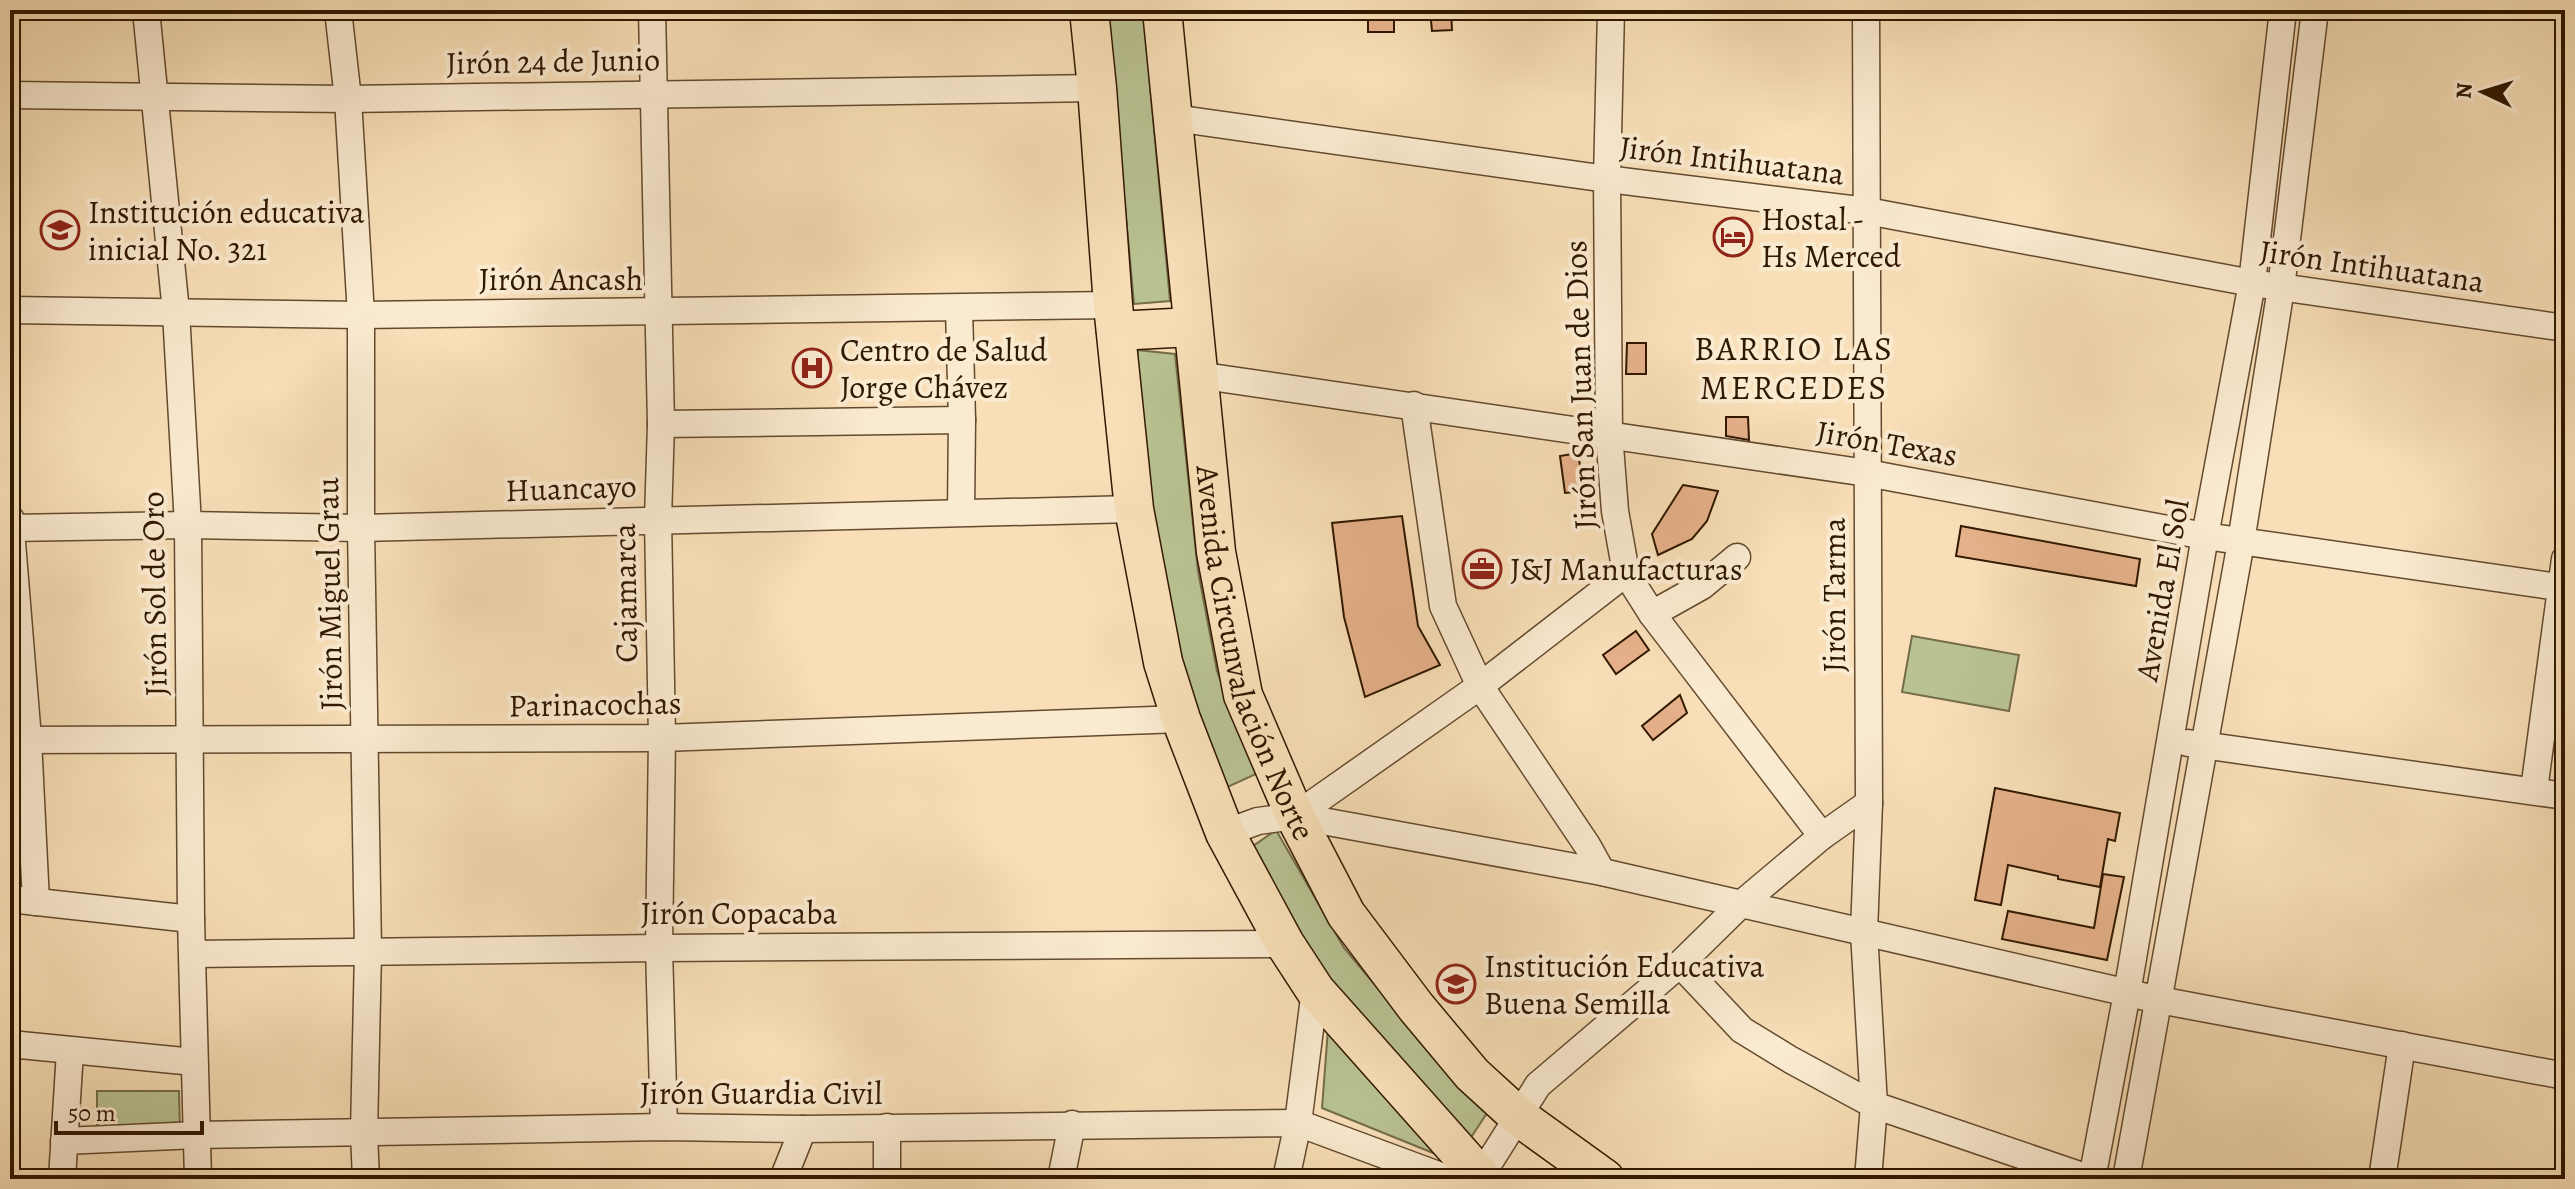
<svg xmlns="http://www.w3.org/2000/svg" width="2575" height="1189" viewBox="0 0 2575 1189" font-family="Alegreya,serif">
  <style>
    .green { fill: #b9c292; stroke: #756d49; stroke-width: 2 }
    .building { fill: #e6b18a; stroke: #311800; stroke-width: 2 }
    .lines { fill: none; stroke-linecap: round; stroke-linejoin: round }
    .minor-casing { stroke: #634a2e; stroke-width: 29 }
    .highway-casing { stroke: #311800; stroke-width: 41 }
    .minor { stroke: #faead0; stroke-width: 26 }
    .highway { stroke: #f8dfb7; stroke-width: 38 }
    .labels { text-anchor: middle; stroke-width: 8; stroke-linejoin: round; paint-order: stroke }
    .street-label { font-size: 32px; fill: #311800; stroke: #faead0 }
    .poi-label { font-size: 32px; fill: #311800; stroke: #faead0; text-anchor: start }
    .neighbourhood-label { font-size: 34px; letter-spacing: 2px; fill: #311800; stroke: #faead0 }
  </style>
  <rect width="100%" height="100%" fill="#f8dfb7"/>
  <filter id="stains"><feTurbulence type="fractalNoise" baseFrequency=".0025" numOctaves="4"/><feColorMatrix values="0 0 0 0 .2 0 0 0 0 .09 0 0 0 0 .02 0 0 0 .5 -.17"/></filter>
  <radialGradient id="worn" r=".72"><stop offset=".6" stop-color="#630" stop-opacity="0"/><stop offset="1" stop-color="#630" stop-opacity=".3"/></radialGradient>
  <g class="green">
    <polygon points="1107,10 1143,10 1170,301 1134,304"/>
    <path d="M 1137,350 L 1175,354 L 1198,571 L 1217,671 L 1256,774 L 1221,790 C 1210,758 1196,725 1186,692 C 1155,582 1148,464 1137,350 Z"/>
    <polygon points="1912,636 2019,655 2009,711 1902,692"/>
    <polygon points="1276,830 1344,948 1416,1034 1489,1110 1470,1139 1382,1043 1308,951 1246,851"/>
    <polygon points="1328,1029 1443,1157 1322,1108"/>
    <polygon points="97,1091 179,1091 180,1131 97,1132"/>
  </g>
  <g class="building">
    <rect x="1368" y="10" width="26" height="22"/>
    <polygon points="1430,10 1451,10 1452,30 1432,31"/>
    <polygon points="1627,343 1646,343 1646,374 1626,374"/>
    <polygon points="1726,417 1748,417 1749,440 1726,436"/>
    <polygon points="1578,453 1584,491 1565,493 1560,456"/>
    <polygon points="1683,485 1718,491 1707,521 1692,539 1658,555 1652,534"/>
    <polygon points="1402,516 1418,626 1440,665 1365,697 1344,617 1332,523"/>
    <polygon points="1961,526 2140,559 2136,586 1956,556"/>
    <polygon points="1636,631 1649,650 1616,674 1603,655"/>
    <polygon points="1680,695 1687,713 1653,740 1642,726"/>
    <polygon points="1995,788 2120,813 2115,841 2108,839 2100,887 2058,879 2058,876 2008,865 2001,905 1975,900"/>
    <polygon points="2103,874 2124,877 2107,960 2002,939 2008,911 2094,928"/>
  </g>
  <g class="lines">
    <g class="minor-casing">
      <g id="minor">
        <polyline points="146,10 176,312 188,525 191,919 198,1179"/>
        <polyline points="338,10 348,99 361,315 361,528 368,951 364,1133 366,1179"/>
        <polyline points="652,10 661,424 658,519 662,738 659,948 664,1127"/>
        <polyline points="1611,10 1607,179 1609,433 1615,511 1626,573 1652,614 1822,836"/>
        <polyline points="1866,10 1869,803 1864,932 1874,1105 1868,1179"/>
        <polyline points="10,95 348,99 1097,88"/>
        <polyline points="1174,118 1607,179 1867,211 2252,283 2565,328"/>
        <polyline points="959,308 962,420 961,512"/>
        <polyline points="10,310 361,315 1113,305"/>
        <polyline points="1197,375 1867,473 2205,536 2565,588"/>
        <polyline points="1414,405 1443,606 1480,686 1587,845 1602,872"/>
        <polyline points="661,424 962,420"/>
        <polyline points="10,518 28,739 36,902"/>
        <polyline points="10,528 188,525 361,528 1134,509"/>
        <polyline points="1652,614 1702,586 1737,557"/>
        <polyline points="10,740 662,738 1181,719"/>
        <polyline points="2188,743 2565,796"/>
        <polyline points="2534,790 2565,559"/>
        <polyline points="1295,816 1480,686 1626,573"/>
        <polyline points="1225,833 1258,821 1295,816 1602,872 2159,1000 2565,1076"/>
        <polyline points="10,899 191,919"/>
        <polyline points="193,954 659,948 1285,944"/>
        <polyline points="1680,964 1742,1030 1791,1060 1874,1105 2091,1179"/>
        <polyline points="10,1044 194,1062"/>
        <polyline points="64,1141 197,1135 664,1127 803,1129 1298,1123 1449,1179"/>
        <polyline points="1468,1178 1480,1177 1538,1085 1680,964 1740,905 1822,836 1869,803"/>
        <polyline points="62,1179 70,1051"/>
        <polyline points="783,1179 803,1129"/>
        <polyline points="887,1179 887,1127"/>
        <polyline points="1061,1179 1072,1124"/>
        <polyline points="1286,1179 1298,1123 1315,990"/>
        <polyline points="2092,1179 2127,993 2205,536 2252,283 2283,10"/>
        <polyline points="2126,1179 2241,542 2281,288 2315,10"/>
        <polyline points="2382,1179 2402,1045"/>
      </g>
    </g>
    <g class="highway-casing">
      <g id="highway">
        <polyline points="1089,10 1097,88 1113,305 1134,509 1163,662 1181,719 1225,833 1285,944 1315,990 1483,1179"/>
        <path id="s1" d="M 1162,10 L 1216,552 L 1243,695 L 1295,816 L 1346,914 L 1416,1007 L 1472,1074 L 1519,1117 L 1605,1179"/>
        <polyline points="1116,331 1192,327"/>
      </g>
    </g>
    <use href="#minor" class="minor"/>
    <use href="#highway" class="highway"/>
  </g>
  <defs>
    <g id="school-ring" transform="scale(2)"><circle r="9.5" fill="#faead0" stroke="#8f2418" stroke-width="1.5"/><path d="M0-5L7-2L0 1L-7-2ZM-4 1L0 2.5L4 1V4Q0 6-4 4Z" fill="#8f2418"/></g>
    <g id="hotel-ring" transform="scale(2)"><circle r="9.5" fill="#faead0" stroke="#8f2418" stroke-width="1.5"/><path d="M-6-4.5h1.5V1H6V5H4.5V3h-9V5H-6ZM-4 0a1.8 1.8 0 1 1 3.6 0ZM.5 0V-2.5h3Q6-2.5 6 0Z" fill="#8f2418"/></g>
    <g id="hospital-ring" transform="scale(2)"><circle r="9.5" fill="#faead0" stroke="#8f2418" stroke-width="1.5"/><path d="M-5-5h3v3.5h4V-5h3V5h-3V1.5h-4V5h-3Z" fill="#8f2418"/></g>
    <g id="office-ring" transform="scale(2)"><circle r="9.5" fill="#faead0" stroke="#8f2418" stroke-width="1.5"/><path d="M-6-3h4V-5.5h4V-3h4V5H-6ZM-1-4.5V-3h2v-1.5ZM-6 0V1H6V0Z" fill="#8f2418"/></g>
  </defs>
  <g fill-rule="evenodd">
    <use href="#school-ring" x="60" y="230"/>
    <use href="#hotel-ring" x="1733" y="237"/>
    <use href="#hospital-ring" x="812" y="368"/>
    <use href="#office-ring" x="1482" y="569"/>
    <use href="#school-ring" x="1456" y="984"/>
  </g>
  <g class="labels">
    <g class="street-label">
      <text transform="translate(553 61) rotate(-1)" y="11">Jirón 24 de Junio</text>
      <text transform="translate(1732 160) rotate(7)" y="11">Jirón Intihuatana</text>
      <text transform="translate(2372 266) rotate(8)" y="11">Jirón Intihuatana</text>
      <text x="561" y="290">Jirón Ancash</text>
      <text transform="translate(1580 385) rotate(-92)" y="11">Jirón San Juan de Dios</text>
      <text transform="translate(1887 443) rotate(10)" y="11">Jirón Texas</text>
      <text transform="translate(571 488) rotate(-2)" y="11">Huancayo</text>
      <text transform="translate(2162 590) rotate(-80)" y="11">Avenida El Sol</text>
      <text transform="translate(625 593) rotate(-91)" y="11">Cajamarca</text>
      <text transform="translate(154 594) rotate(-91)" y="11">Jirón Sol de Oro</text>
      <text transform="translate(329 594) rotate(-91)" y="11">Jirón Miguel Grau</text>
      <text transform="translate(1834 595) rotate(-90)" y="11">Jirón Tarma</text>
      <text dy="11" stroke="none"><textPath href="#s1" startOffset="652">Avenida Circunvalación Norte</textPath></text>
      <text transform="translate(595 704) rotate(-1)" y="11">Parinacochas</text>
      <text x="739" y="924">Jirón Copacaba</text>
      <text x="761" y="1104">Jirón Guardia Civil</text>
    </g>
    <g class="poi-label">
      <text x="88" y="223">Institución educativa<tspan x="88" dy="37">inicial No. 321</tspan></text>
      <text x="1761" y="230">Hostal -<tspan x="1761" dy="37">Hs Merced</tspan></text>
      <text x="840" y="361">Centro de Salud<tspan x="840" dy="37">Jorge Chávez</tspan></text>
      <text x="1510" y="580">J&amp;J Manufacturas</text>
      <text x="1484" y="977">Institución Educativa<tspan x="1484" dy="37">Buena Semilla</tspan></text>
    </g>
    <g class="neighbourhood-label">
      <text x="1794" y="360">BARRIO LAS<tspan x="1794" dy="39">MERCEDES</tspan></text>
    </g>
  </g>
  <rect width="2575" height="1189" fill="none" stroke="#f8dfb7" stroke-width="40"/>
  <rect x="12" y="12" width="2551" height="1165" fill="none" stroke="#311800" stroke-width="4"/>
  <rect x="20" y="20" width="2535" height="1149" fill="none" stroke="#311800" stroke-width="2"/>
  <g transform="translate(2483 92) rotate(274)" stroke="#faead0" stroke-width="6" paint-order="stroke">
  <path d="M0-6L14 30L0 20L-14 30Z" fill="#311800"/>
  <text y="-12" font-size="22" font-weight="bold" text-anchor="middle" fill="#311800">N</text>
  </g>
  <path d="M56 1121v12h146v-12" fill="none" stroke="#311800" stroke-width="4"/>
  <text x="68" y="1121" font-size="24" fill="#311800" stroke="#faead0" stroke-width="6" paint-order="stroke">50 m</text>
  <rect width="100%" height="100%" filter="url(#stains)"/>
  <rect width="100%" height="100%" fill="url(#worn)"/>
</svg>
